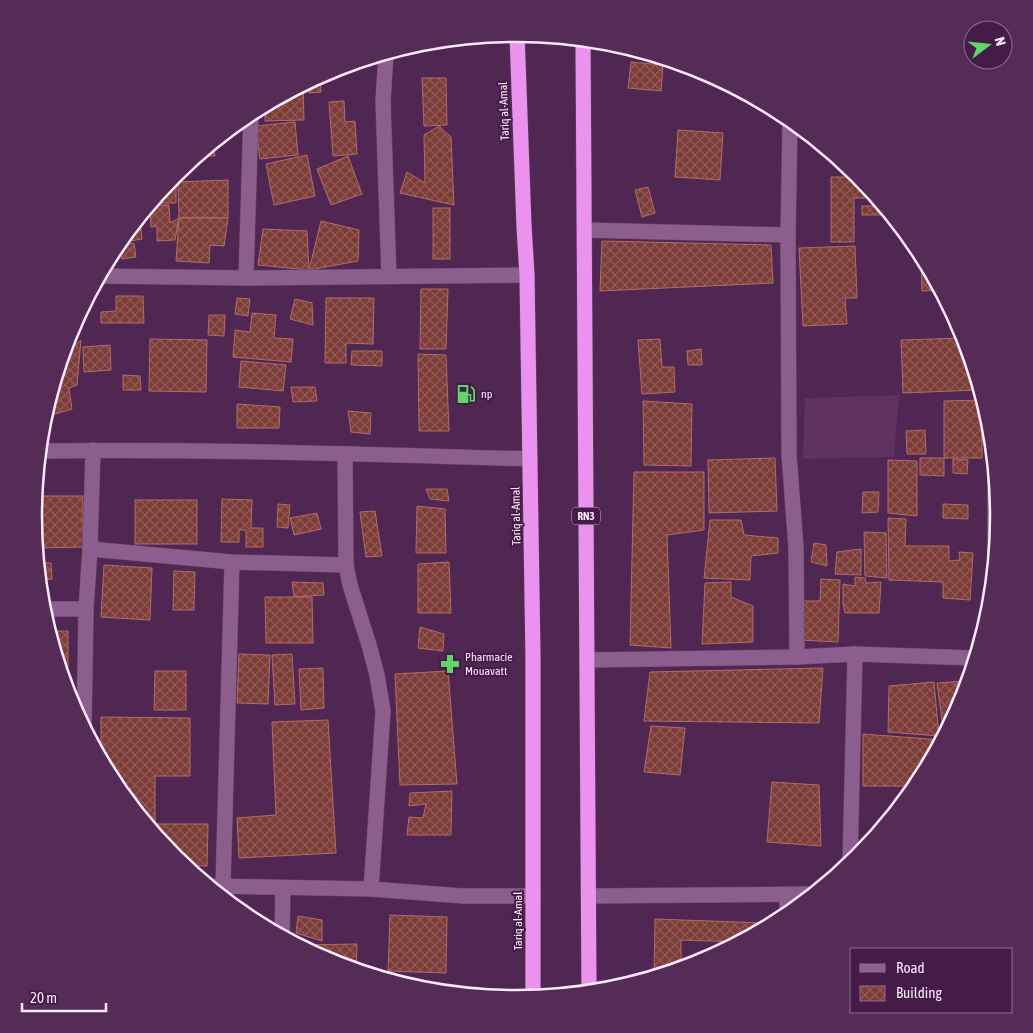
<svg xmlns="http://www.w3.org/2000/svg" width="1033" height="1033" viewBox="0 0 1033 1033" font-family="'Asap Condensed',sans-serif">
  <style>
    .built { fill: #603261 }
    .building { fill: url(#building-cross-hatch); stroke: #b26d67 }
    .lines { fill: none; stroke-linecap: round; stroke-linejoin: round }
    .street-casing { stroke: #68456a; stroke-width: 16 }
    .highway-casing { stroke: #68456a; stroke-width: 16 }
    .street { stroke: #8b5e8d; stroke-width: 15 }
    .highway { stroke: #eb92ef; stroke-width: 15 }
    .labels { text-anchor: middle; stroke-width: 4; stroke-linejoin: round; paint-order: stroke }
    .shield { fill: #451c47; stroke: #c6abc6; stroke-width: 1 }
    .shield-label { font-size: 11px; font-weight: bold; fill: #fde8fd }
    .street-label { font-size: 12px; fill: #fde8fd; stroke: #451c47 }
    .poi-label { font-size: 12px; fill: #fde8fd; stroke: #451c47; text-anchor: start }
    .rim { fill: none; stroke: #fde8fd; stroke-width: 2.5 }
  </style>
  <defs>
    <pattern id="building-cross-hatch" width="8" height="8" patternUnits="userSpaceOnUse" patternTransform="scale(1.25)"><rect width="8" height="8" fill="#7c3d38"/><path d="M0 0l8 8M0 8l8-8" fill="none" stroke="#905956"/></pattern>
  </defs>
  <rect width="100%" height="100%" fill="#502652"/>
  <polygon class="built" points="899,395 894,457 803,459 805,398"/>
  <g class="building">
    <polygon points="631,62 663,65 661,91 628,88"/>
    <polygon points="320,77 321,92 309,93 308,83"/>
    <polygon points="422,78 446,78 447,125 424,126"/>
    <polygon points="303,86 304,120 265,121 265,106 285,96 287,96 287,94"/>
    <polygon points="344,101 345,122 355,121 357,154 333,156 329,102"/>
    <polygon points="295,122 298,155 260,159 256,126"/>
    <polygon points="439,126 451,137 454,205 400,193 407,172 425,183 424,135"/>
    <polygon points="678,130 723,133 720,180 675,177"/>
    <polygon points="213,144 215,156 201,156 201,154"/>
    <polygon points="307,155 315,196 274,205 266,164"/>
    <polygon points="348,156 362,194 331,205 317,169"/>
    <polygon points="178,173 178,182 169,182 175,175"/>
    <polygon points="831,177 859,177 876,198 854,198 854,242 831,242"/>
    <polygon points="228,180 228,218 179,218 178,182"/>
    <polygon points="166,187 176,187 176,203 152,203"/>
    <polygon points="648,187 655,213 642,217 635,190"/>
    <polygon points="150,205 169,205 170,223 179,218 175,240 157,241 157,226 151,227"/>
    <rect x="862" y="206" width="19" height="9"/>
    <rect x="433" y="208" width="17" height="51"/>
    <polygon points="140,218 142,239 130,241 129,231"/>
    <polygon points="179,218 228,218 224,246 210,245 209,263 176,261"/>
    <polygon points="321,221 359,230 358,261 309,270"/>
    <polygon points="263,229 307,231 309,270 258,265"/>
    <polygon points="602,241 771,245 773,283 600,291"/>
    <polygon points="134,243 136,257 122,259 120,246"/>
    <polygon points="855,246 857,298 845,298 847,324 803,326 799,248"/>
    <polygon points="921,253 940,290 922,291"/>
    <polygon points="421,289 448,289 446,349 420,349"/>
    <polygon points="116,296 143,296 144,323 101,323 101,312 116,311"/>
    <polygon points="237,298 250,299 248,316 235,314"/>
    <polygon points="326,298 374,298 373,344 346,343 346,363 325,363"/>
    <polygon points="295,299 312,303 313,325 290,319"/>
    <polygon points="252,313 276,315 274,338 293,339 291,362 233,357 235,330 250,332"/>
    <polygon points="209,315 225,315 224,336 208,335"/>
    <polygon points="964,338 977,380 977,390 903,393 901,340"/>
    <polygon points="150,339 207,340 206,392 149,391"/>
    <polygon points="660,339 662,367 674,367 675,392 642,394 638,340"/>
    <polygon points="81,340 77,385 69,388 72,409 48,416 47,409 64,355"/>
    <polygon points="110,345 111,370 84,372 83,347"/>
    <polygon points="701,349 702,365 688,365 687,351"/>
    <polygon points="352,351 382,351 382,366 351,365"/>
    <polygon points="418,354 446,355 449,431 419,431"/>
    <polygon points="241,361 286,365 283,391 239,387"/>
    <polygon points="123,375 140,376 141,390 123,390"/>
    <polygon points="291,387 315,387 317,401 293,402"/>
    <polygon points="982,400 982,458 944,458 944,401"/>
    <polygon points="643,401 692,404 691,466 644,465"/>
    <polygon points="237,404 280,407 279,428 237,428"/>
    <polygon points="348,411 371,413 370,434 351,432"/>
    <polygon points="925,430 926,454 907,454 906,431"/>
    <polygon points="775,458 777,511 709,513 708,460"/>
    <polygon points="920,458 944,458 944,476 920,475"/>
    <polygon points="953,459 968,460 967,474 953,473"/>
    <polygon points="888,460 917,461 917,516 888,513"/>
    <polygon points="634,472 704,472 704,530 667,535 671,648 630,645"/>
    <polygon points="426,489 447,489 449,501 430,499"/>
    <polygon points="863,492 879,492 878,512 862,513"/>
    <polygon points="37,496 83,496 83,547 38,548"/>
    <polygon points="222,499 252,500 251,528 263,528 263,547 246,547 246,530 239,530 239,542 221,542"/>
    <rect x="135" y="500" width="62" height="44"/>
    <polygon points="278,504 290,505 288,528 277,527"/>
    <polygon points="943,504 968,505 968,519 943,518"/>
    <polygon points="417,506 445,509 446,553 416,553"/>
    <polygon points="375,511 382,556 366,557 360,512"/>
    <polygon points="317,513 321,529 294,535 290,518"/>
    <polygon points="888,518 906,519 905,546 949,546 949,561 960,560 959,552 973,553 970,600 943,598 943,582 889,580"/>
    <polygon points="710,520 741,520 744,535 778,538 778,553 751,556 750,580 704,578"/>
    <polygon points="864,532 886,533 887,578 865,576"/>
    <polygon points="814,543 826,545 827,566 811,562"/>
    <polygon points="861,549 861,575 835,574 837,552"/>
    <polygon points="449,562 451,613 418,613 418,564"/>
    <polygon points="38,563 51,563 52,579 40,580"/>
    <polygon points="104,565 152,568 150,620 101,617"/>
    <polygon points="174,571 195,572 194,610 173,610"/>
    <polygon points="855,577 865,578 866,583 881,582 879,613 845,613 843,604 843,584 855,586"/>
    <polygon points="821,579 840,580 838,642 800,640 801,601 820,601"/>
    <polygon points="292,582 323,583 324,595 294,597"/>
    <polygon points="731,582 731,597 753,606 753,642 702,644 705,583"/>
    <polygon points="265,597 312,597 313,643 266,643"/>
    <polygon points="420,627 444,634 443,651 418,648"/>
    <polygon points="49,631 68,631 68,687 66,687"/>
    <polygon points="239,654 270,655 268,704 237,703"/>
    <polygon points="292,654 295,704 275,705 272,655"/>
    <polygon points="323,668 324,708 301,710 299,669"/>
    <polygon points="823,668 819,723 644,721 650,672"/>
    <polygon points="155,671 186,671 186,710 154,710"/>
    <polygon points="448,671 457,784 400,785 395,674"/>
    <polygon points="964,681 965,694 962,702 944,736 937,683"/>
    <polygon points="934,682 939,736 888,732 889,686"/>
    <polygon points="101,717 190,718 190,776 155,776 155,824 208,824 207,866 184,865 175,858 115,784 101,758"/>
    <polygon points="328,720 336,853 239,858 237,818 276,815 272,722"/>
    <polygon points="651,726 685,728 680,775 644,772"/>
    <polygon points="863,734 942,740 917,786 863,786"/>
    <polygon points="772,782 819,785 821,846 767,842"/>
    <polygon points="452,791 451,835 407,835 409,817 423,818 426,804 409,806 410,793"/>
    <polygon points="895,798 906,799 896,812"/>
    <polygon points="390,915 447,917 446,973 388,971"/>
    <polygon points="298,916 322,920 322,941 296,933"/>
    <polygon points="655,919 765,923 764,929 739,942 681,940 681,969 654,977"/>
    <polygon points="357,944 356,970 331,962 298,945"/>
  </g>
  <g class="lines">
    <g class="street-casing">
      <g id="street">
        <polyline points="386,54 383,101 389,276"/>
        <polyline points="790,120 788,235 789,454 796,548 797,657"/>
        <polyline points="585,230 788,235"/>
        <polyline points="100,276 246,278 527,275"/>
        <polyline points="246,278 251,114"/>
        <path d="M 40,451 C 203,449 367,454 530,459"/>
        <polyline points="345,454 346,565 350,585 369,645 377,675 383,711 371,889"/>
        <polyline points="995,474 995,557"/>
        <polyline points="90,549 232,562 346,565"/>
        <polyline points="43,609 86,609"/>
        <polyline points="587,660 797,657 855,654 975,658"/>
        <polyline points="84,727 86,609 90,549 93,450"/>
        <polyline points="850,864 855,654"/>
        <polyline points="210,886 371,889 463,896 533,896"/>
        <polyline points="223,886 232,562"/>
        <polyline points="589,896 813,894"/>
        <polyline points="787,916 787,895"/>
        <polyline points="282,936 283,888"/>
      </g>
    </g>
    <g class="highway-casing">
      <g id="highway">
        <polyline points="517,34 524,226 527,275 533,658 533,998"/>
        <polyline points="583,40 589,992"/>
      </g>
    </g>
    <use href="#street" class="street"/>
    <use href="#highway" class="highway"/>
  </g>
  <defs>
    <g id="fuel-bare" transform="scale(1.5)"><path d="M-5.5-6h7V0h2V4h1.3V-2.5L3-4.5l.8-.8L6-3V5H2.5V1h-1V6h-7ZM-4.2-4.7v3.2H.2V-4.7Z" fill="#5fd56b" stroke="#451c47" stroke-width="2.5" paint-order="stroke"/></g>
    <g id="pharmacy-bare" transform="scale(1.5)"><path d="M-2-6h4v4h4v4h-4v4h-4v-4h-4v-4h4Z" fill="#5fd56b" stroke="#451c47" stroke-width="2.5" paint-order="stroke"/></g>
  </defs>
  <g fill-rule="evenodd">
    <use href="#fuel-bare" x="466" y="394"/>
    <use href="#pharmacy-bare" x="450" y="664"/>
  </g>
  <g class="labels">
    <rect class="shield" x="572" y="507.5" width="28" height="17" rx="4"/>
    <g class="shield-label">
      <text x="586" y="520">RN3</text>
    </g>
    <g class="street-label">
      <text transform="translate(504 111) rotate(-92)" y="4">Tariq al-Amal</text>
      <text transform="translate(516 516) rotate(-91)" y="4">Tariq al-Amal</text>
      <text transform="translate(518 921) rotate(-90)" y="4">Tariq al-Amal</text>
    </g>
    <g class="poi-label">
      <text x="481" y="398">np</text>
      <text x="465" y="661">Pharmacie<tspan x="465" dy="14">Mouavatt</tspan></text>
    </g>
  </g>
  <path d="M0 0H1033V1033H0ZM42 516a474 474 0 1 1 948 0a474 474 0 1 1-948 0Z" fill="#542c56" fill-rule="evenodd"/>
  <path class="rim" d="M42 516a474 474 0 1 1 948 0a474 474 0 1 1-948 0Z"/>
  <rect x="850" y="948" width="162" height="65" fill="#451c47" stroke="#8f6e90"/>
  <rect x="860" y="964" width="25" height="8" fill="#8b5e8d" stroke="#8f6e90"/>
  <text x="896" y="973" font-size="15" fill="#fde8fd">Road</text>
  <rect x="860" y="986" width="25" height="15" fill="url(#building-cross-hatch)" stroke="#8f6e90"/>
  <text x="896" y="998" font-size="15" fill="#fde8fd">Building</text>
  <g transform="translate(988 45) rotate(74)"><circle r="24" fill="#451c47" stroke="#8f6e90"/>
  <path d="M0-4L9 19L0 12L-9 19Z" fill="#5fd56b"/>
  <text y="-8" font-size="14" font-weight="bold" text-anchor="middle" fill="#fde8fd">N</text>
  </g>
  <path d="M22 1003v8h84v-8" fill="none" stroke="#fde8fd" stroke-width="2.5"/>
  <text x="30" y="1003" font-size="15" fill="#fde8fd" stroke="#451c47" stroke-width="4" paint-order="stroke">20 m</text>
</svg>
